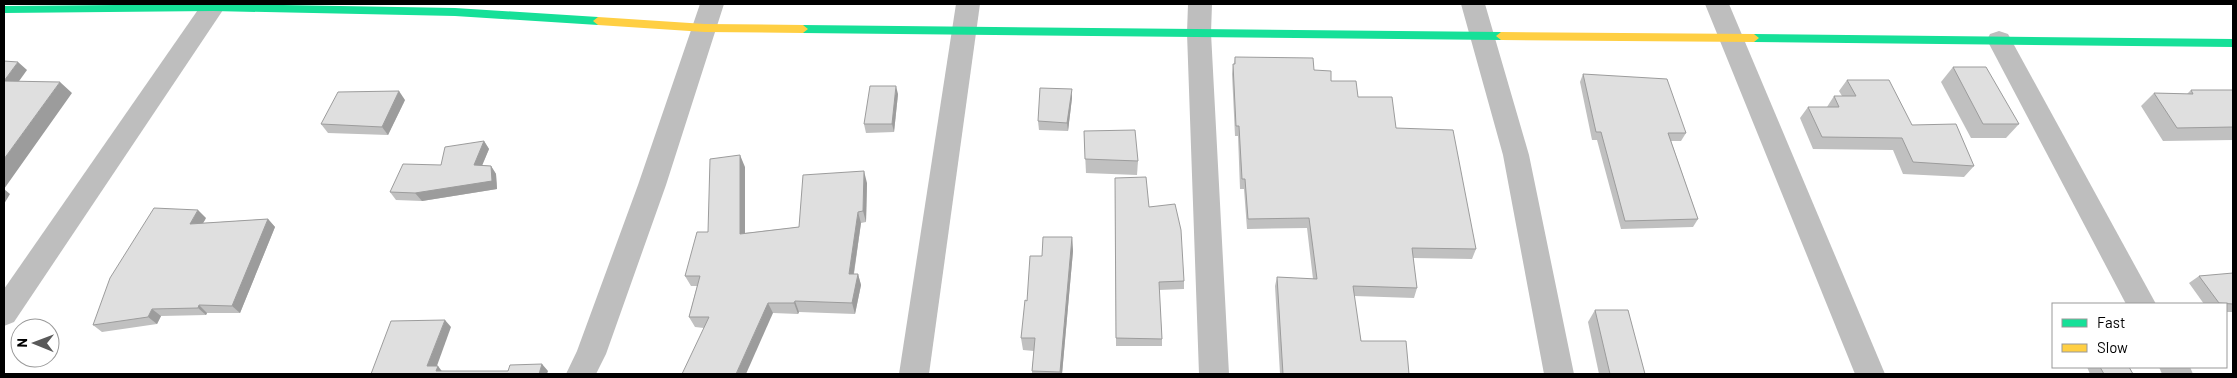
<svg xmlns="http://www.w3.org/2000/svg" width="2237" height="378" viewBox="0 0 2237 378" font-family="Barlow,sans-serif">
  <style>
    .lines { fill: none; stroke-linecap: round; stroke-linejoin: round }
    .street { fill: #bebebe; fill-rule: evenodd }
    .fast { fill: #16e098; fill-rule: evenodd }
    .slow { fill: #ffcf43; fill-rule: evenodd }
    .wall { fill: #c0c0c0 }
    .shaded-wall { fill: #9c9c9c }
    .building { fill: #dfdfdf; stroke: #9c9c9c }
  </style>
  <rect width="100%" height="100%" fill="#fff"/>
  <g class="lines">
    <g class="street">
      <polygon points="202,4 227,4 14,322 4,326 4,289"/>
      <polygon points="700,4 724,4 666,185 606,354 596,374 566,374 577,351 638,185"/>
      <polygon points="956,4 980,4 929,374 899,374"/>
      <polygon points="1188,4 1212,4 1211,33 1229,374 1199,374 1187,33"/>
      <polygon points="1461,4 1485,4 1529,155 1574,374 1544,374 1503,155"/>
      <polygon points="1705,4 1729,4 1885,374 1855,374"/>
      <polygon points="1999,31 2008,34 2156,304 2126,304 1987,40 1990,34"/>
      <polygon points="2159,367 2190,367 2193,374 2162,374"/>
    </g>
    <g class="fast">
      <polygon points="227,4 455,8 598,17 603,21 598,25 455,16 213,11 4,13 4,6"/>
      <polygon points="803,25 1501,32 1506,36 1501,40 803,33 798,29"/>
      <polygon points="1754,34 2233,39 2233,47 1754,42 1749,38"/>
    </g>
    <g class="slow">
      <polygon points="598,17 705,24 803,25 808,29 803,33 705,32 598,25 593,21"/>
      <polygon points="1501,32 1754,34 1759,38 1754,42 1501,40 1496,36"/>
    </g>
  </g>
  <g class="wall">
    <polygon points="1235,57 1314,70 1358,97 1396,128 1476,249 1472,259 1413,258 1417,288 1414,298 1354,296 1361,341 1409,374 1280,374 1275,286 1277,277 1313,279 1307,228 1247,229 1244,189 1240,189 1238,136 1235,136 1232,74 1233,64 1234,64"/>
    <polygon points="1953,67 2019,124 2006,138 1971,138 1941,82"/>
    <polygon points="1583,74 1686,133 1681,141 1671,141 1698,219 1693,227 1621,229 1597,140 1592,140 1580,82"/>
    <polygon points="1847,80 1912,125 1974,166 1964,177 1903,174 1893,150 1813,149 1800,118 1808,107 1827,107 1834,96 1842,96 1839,91"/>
    <polygon points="2191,90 2233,90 2233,140 2163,141 2141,106 2154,93 2187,94"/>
    <polygon points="898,94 894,132 866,133 864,124"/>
    <polygon points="1072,98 1068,131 1039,130 1038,121"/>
    <polygon points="405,100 388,135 328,133 321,124"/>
    <polygon points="1084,131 1138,161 1137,175 1086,173"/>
    <polygon points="484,141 489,149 482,165 491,166 496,174 497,189 422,201 396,200 390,192 441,165"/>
    <polygon points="745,167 745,233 799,227 867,183 866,222 861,223 854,274 858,274 861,285 855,314 799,312 798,314 773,313 704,328 695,327 689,317 697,286 691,286 685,276 708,232"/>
    <polygon points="1115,186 1149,207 1184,281 1184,289 1159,290 1162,339 1162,346 1116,346"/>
    <polygon points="206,218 203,223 268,219 275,227 240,313 207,313 206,315 161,316 157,324 102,332 93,325"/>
    <polygon points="1072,237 1073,251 1062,374 1032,374 1032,371 1034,351 1023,350 1021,338 1027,301 1042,256"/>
    <polygon points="2233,274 2233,312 2226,312 2226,304 2204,304 2189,283 2199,276"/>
    <polygon points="1595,310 1645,374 1599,374 1588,322"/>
    <polygon points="2087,367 2129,367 2133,374 2090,374"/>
  </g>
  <g class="shaded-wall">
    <polygon points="18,62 27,70 4,102 4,81"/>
    <polygon points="60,82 72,93 4,189 10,194 4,204 4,159"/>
    <polygon points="896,86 898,94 894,132 892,124"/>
    <polygon points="1072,89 1072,98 1068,131 1067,123"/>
    <polygon points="399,91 405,100 388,135 382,127"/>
    <polygon points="484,141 489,149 479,173 474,165"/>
    <polygon points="740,155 745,167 745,245 740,234"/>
    <polygon points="491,166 496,174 497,189 422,201 415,193"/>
    <polygon points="864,171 867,183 866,222 863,211"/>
    <polygon points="198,210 206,218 198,232 190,224"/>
    <polygon points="858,212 861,223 852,285 849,274"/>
    <polygon points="268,219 275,227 240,313 232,306"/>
    <polygon points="1072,237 1073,251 1062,374 1060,374"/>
    <polygon points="858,274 861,285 855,314 852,303"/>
    <polygon points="795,301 799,312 798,314 794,303"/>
    <polygon points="768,303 773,313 746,374 736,374"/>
    <polygon points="199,305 207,313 206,315 198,308"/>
    <polygon points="152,309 161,316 157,324 148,317"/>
    <polygon points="445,320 451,327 434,374 427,366"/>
    <polygon points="542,364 548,371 547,374 539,374"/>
    <polygon points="438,366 444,374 436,371"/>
  </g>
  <g class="building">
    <polygon points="1235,57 1313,58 1314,70 1331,71 1331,81 1356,81 1358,97 1392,97 1396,128 1453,130 1476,249 1412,248 1417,288 1353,286 1361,341 1406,341 1409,374 1283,374 1277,277 1317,279 1309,218 1248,219 1245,179 1242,179 1239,126 1236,126 1233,64 1235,64"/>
    <polygon points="4,61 18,62 4,81"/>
    <polygon points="1953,67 1986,67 2019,124 1983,124"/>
    <polygon points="1583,74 1667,79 1686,133 1668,133 1698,219 1625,221 1601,132 1596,132"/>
    <polygon points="1847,80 1889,80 1912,125 1956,124 1974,166 1913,162 1902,138 1822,137 1808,107 1839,107 1834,96 1856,96"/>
    <polygon points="5,81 60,82 4,159 4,82"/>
    <polygon points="870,86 896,86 892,124 864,124"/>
    <polygon points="1040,88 1072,89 1067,123 1038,121"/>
    <polygon points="2191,90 2233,90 2233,127 2177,128 2154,93 2193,94"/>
    <polygon points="399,91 382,127 321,124 338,92"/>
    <polygon points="1135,130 1138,161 1085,159 1084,131"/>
    <polygon points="484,141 474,165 491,166 492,181 415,193 390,192 403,164 441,165 445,147"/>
    <polygon points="740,155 740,234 799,227 803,175 864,171 863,211 858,212 849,274 858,274 852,303 795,301 794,303 768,303 736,374 682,374 709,317 689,317 700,276 685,276 697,232 708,232 710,159"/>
    <polygon points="1146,177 1149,207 1175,204 1181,230 1184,281 1159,282 1162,339 1116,338 1115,178"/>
    <polygon points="154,208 198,210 190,224 268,219 232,306 199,305 198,308 152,309 148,317 93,325 110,278"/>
    <polygon points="1043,237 1072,237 1060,372 1032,371 1035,338 1021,338 1025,300 1027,301 1030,256 1042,256"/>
    <polygon points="2233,273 2233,304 2219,303 2199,276"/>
    <polygon points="1595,310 1628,310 1645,374 1610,374"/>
    <polygon points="445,320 427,366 438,366 436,371 508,371 510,365 542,364 539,374 371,374 391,321"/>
    <polygon points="2100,367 2129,367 2133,374 2104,374"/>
  </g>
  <rect width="2237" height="378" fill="none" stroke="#000000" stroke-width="10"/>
  <rect x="2052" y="303" width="175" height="65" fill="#ffffff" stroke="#999999"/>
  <rect x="2062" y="319" width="25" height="8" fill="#16e098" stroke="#999999"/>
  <text x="2097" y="328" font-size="15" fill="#000000">Fast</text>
  <rect x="2062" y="344" width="25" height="8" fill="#ffcf43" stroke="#999999"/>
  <text x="2097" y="353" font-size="15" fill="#000000">Slow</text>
  <g transform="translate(35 343) rotate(271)"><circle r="24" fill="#ffffff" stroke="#999999"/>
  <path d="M0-4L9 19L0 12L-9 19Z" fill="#595959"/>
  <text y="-8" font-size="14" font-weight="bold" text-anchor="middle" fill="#000000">N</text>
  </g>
</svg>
